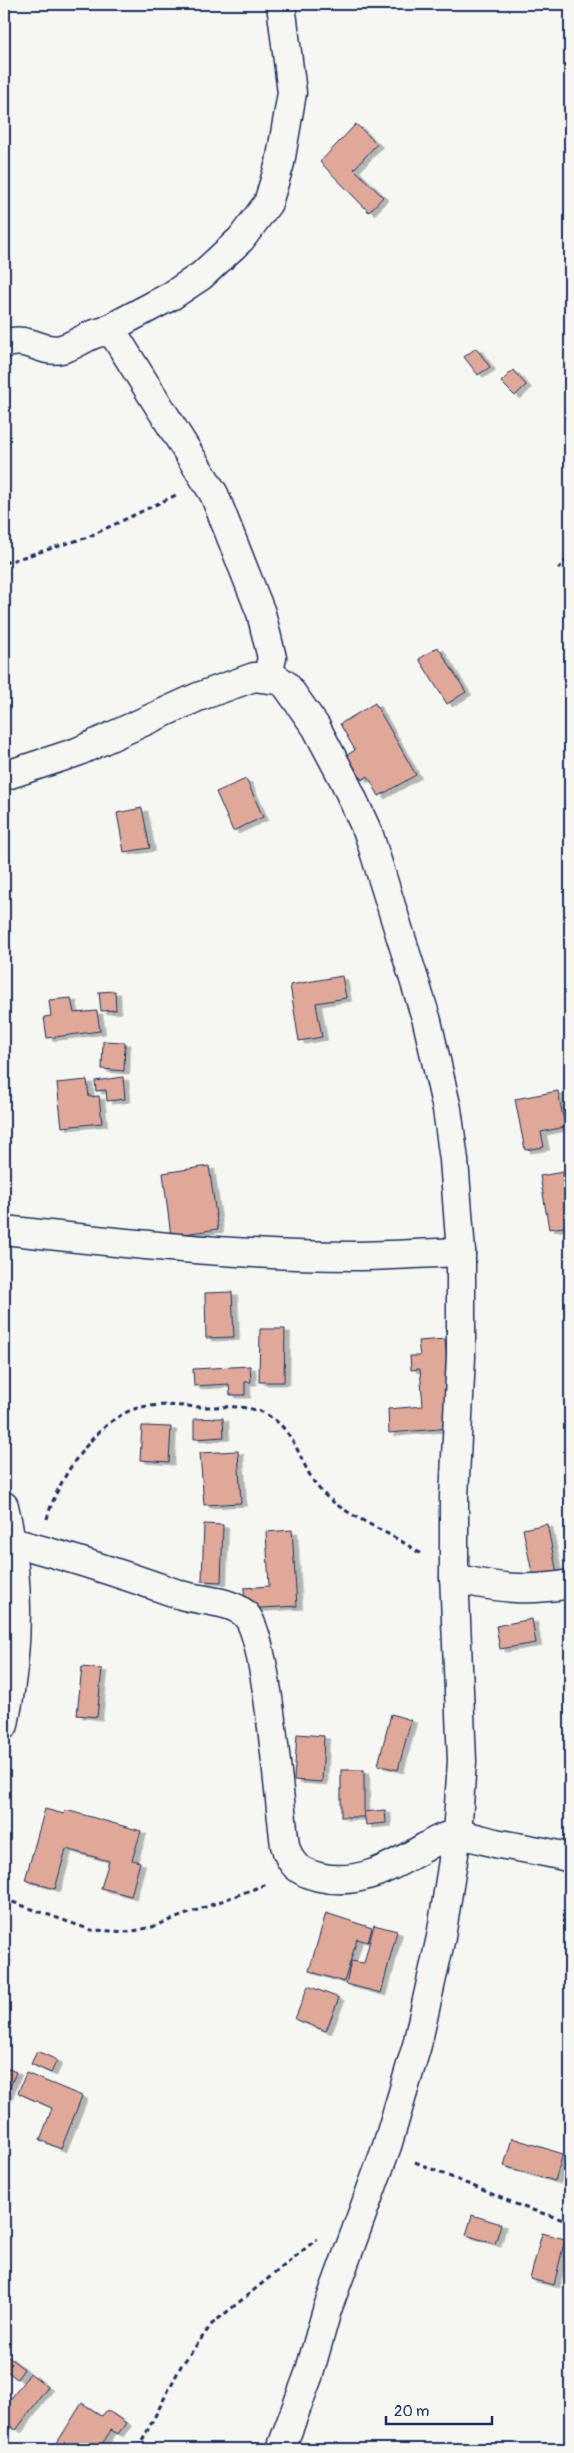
<svg xmlns="http://www.w3.org/2000/svg" width="574" height="2453" viewBox="0 0 574 2453" font-family="Pangolin,sans-serif">
  <style>
    .building { fill: #e0a898; stroke: #1b2f5e; filter: url(#shadow) }
    .lines { fill: none; stroke-linecap: round; stroke-linejoin: round }
    .minor-casing { stroke: #1b2f5e; stroke-width: 31 }
    .path { stroke: #1b2f5e; stroke-width: 3; stroke-dasharray: 5 4; stroke-linecap: butt }
    .minor { stroke: #f6f6f2; stroke-width: 28 }
  </style>
  <defs>
    <filter id="shadow"><feDropShadow dx="5.5" dy="3" stdDeviation="0" flood-color="#0004"/></filter>
  </defs>
  <rect width="100%" height="100%" fill="#f6f6f2"/>
  <filter id="ink" filterUnits="userSpaceOnUse"><feTurbulence type="fractalNoise" baseFrequency=".02" numOctaves="2"/><feDisplacementMap in="SourceGraphic" scale="10" xChannelSelector="R" yChannelSelector="G"/><feConvolveMatrix kernelMatrix="1 2 1 2 8 2 1 2 1" color-interpolation-filters="sRGB"/></filter>
  <g filter="url(#ink)">
    <g class="building">
      <polygon points="356,124 377,144 354,169 383,197 369,212 320,162"/>
      <polygon points="476,348 490,367 478,375 464,357"/>
      <polygon points="513,370 526,385 515,396 501,382"/>
      <polygon points="438,647 466,692 447,704 419,659"/>
      <polygon points="375,703 416,775 379,796 368,776 362,780 347,755 355,750 340,724"/>
      <polygon points="246,779 263,817 233,831 216,792"/>
      <polygon points="142,808 150,848 124,852 117,813"/>
      <polygon points="342,976 346,998 316,1003 322,1037 299,1041 290,985"/>
      <polygon points="115,991 116,1010 101,1011 99,992"/>
      <polygon points="71,998 74,1013 97,1011 100,1031 47,1038 44,1017 51,1016 49,1000"/>
      <polygon points="103,1041 125,1042 124,1071 102,1069"/>
      <polygon points="123,1077 125,1099 107,1101 106,1090 96,1091 95,1081"/>
      <polygon points="87,1080 89,1097 99,1096 102,1123 62,1127 57,1083"/>
      <polygon points="558,1091 565,1127 541,1132 544,1147 525,1150 515,1099"/>
      <polygon points="566,1148 570,1148 570,1160 568,1160"/>
      <polygon points="209,1166 218,1229 171,1236 163,1173"/>
      <polygon points="563,1172 570,1226 549,1229 540,1176"/>
      <polygon points="232,1292 234,1337 206,1338 205,1293"/>
      <polygon points="260,1329 285,1329 284,1382 259,1382"/>
      <polygon points="445,1339 452,1428 389,1433 388,1409 423,1406 420,1369 411,1370 410,1356 420,1356 418,1341"/>
      <polygon points="250,1366 251,1382 245,1382 245,1395 230,1395 229,1384 194,1386 193,1369"/>
      <polygon points="223,1418 224,1437 194,1439 194,1419"/>
      <polygon points="142,1426 171,1427 169,1462 140,1460"/>
      <polygon points="238,1451 241,1503 204,1505 200,1453"/>
      <polygon points="204,1524 223,1525 221,1582 202,1581"/>
      <polygon points="547,1524 558,1578 534,1582 523,1529"/>
      <polygon points="292,1530 297,1606 245,1609 244,1588 269,1586 266,1532"/>
      <polygon points="532,1619 536,1643 500,1649 496,1626"/>
      <polygon points="82,1667 102,1669 97,1717 77,1715"/>
      <polygon points="391,1714 411,1720 398,1770 378,1765"/>
      <polygon points="297,1734 324,1736 322,1782 294,1780"/>
      <rect x="341" y="1770" width="23" height="47"/>
      <polygon points="45,1809 64,1814 66,1810 141,1831 132,1860 140,1862 131,1896 101,1888 109,1861 66,1849 55,1889 25,1880"/>
      <polygon points="385,1810 386,1823 366,1825 364,1812"/>
      <polygon points="326,1913 372,1928 368,1942 357,1939 344,1982 309,1971"/>
      <polygon points="374,1925 397,1931 381,1993 346,1984 351,1961 364,1963"/>
      <polygon points="308,1986 339,1998 326,2031 295,2019"/>
      <polygon points="37,2051 57,2060 51,2073 31,2064"/>
      <polygon points="4,2067 16,2072 4,2102"/>
      <polygon points="26,2073 82,2096 61,2149 40,2140 52,2108 18,2093"/>
      <polygon points="512,2138 563,2154 555,2181 504,2166"/>
      <polygon points="472,2215 501,2224 495,2244 466,2235"/>
      <polygon points="542,2233 565,2239 554,2285 530,2279"/>
      <polygon points="7,2356 24,2369 17,2379 4,2369 4,2360"/>
      <polygon points="30,2373 48,2387 16,2430 4,2421 4,2408"/>
      <polygon points="82,2403 102,2416 107,2410 126,2423 118,2434 111,2430 99,2449 53,2449"/>
    </g>
    <g class="lines">
      <g class="minor-casing">
        <g id="minor">
          <polyline points="105,331 171,296 201,276 241,239 268,203 280,163 292,93 281,4"/>
          <path d="M 4,344 C 30,335 41,354 61,349 C 79,346 102,320 117,339 L 214,494 L 261,613 L 272,658 L 267,677"/>
          <polyline points="4,776 77,752 198,697 254,677 279,680 286,685 316,727 344,780 369,835 427,1021 447,1109 454,1160 461,1252 461,1357 454,1497 454,1574 462,1761 457,1835 441,1937 417,2045 387,2146 327,2310 309,2374 281,2449"/>
          <path d="M 4,1230 C 120,1243 238,1256 355,1256 C 390,1256 426,1253 461,1252"/>
          <path d="M 4,1506 C 21,1578 19,1652 4,1725"/>
          <path d="M 4,1540 C 64,1555 122,1574 181,1595 C 200,1601 231,1600 246,1615 C 268,1639 279,1804 285,1845 C 290,1865 299,1872 319,1877 C 358,1886 389,1868 422,1849 C 432,1843 443,1836 454,1835 C 467,1834 483,1840 495,1843 C 520,1848 545,1851 570,1858"/>
          <path d="M 454,1578 C 498,1588 526,1592 570,1584"/>
        </g>
      </g>
      <g class="path">
        <polyline points="4,563 88,537 176,495"/>
        <polyline points="558,569 570,556"/>
        <path d="M 47,1519 C 57,1479 99,1415 142,1407 C 163,1403 185,1407 206,1407 C 229,1407 252,1404 272,1418 C 299,1436 301,1470 322,1492 C 344,1516 394,1533 422,1555"/>
        <polyline points="4,1899 91,1930 129,1932 152,1927 267,1884"/>
        <polyline points="415,2162 523,2207 570,2222"/>
        <polyline points="138,2449 181,2366 212,2324 317,2239"/>
      </g>
      <use href="#minor" class="minor"/>
    </g>
  </g>
  <rect width="574" height="2453" fill="none" stroke="#f6f6f2" stroke-width="20"/>
  <rect x="10" y="10" width="554" height="2433" fill="none" stroke="#1b2f5e" stroke-width="2" filter="url(#ink)"/>
  <path d="M386 2416v8h106v-8" fill="none" stroke="#1b2f5e" stroke-width="2.5"/>
  <text x="394" y="2416" font-size="15" fill="#1b2f5e" stroke="#f6f6f2" stroke-width="4" paint-order="stroke">20 m</text>
</svg>
